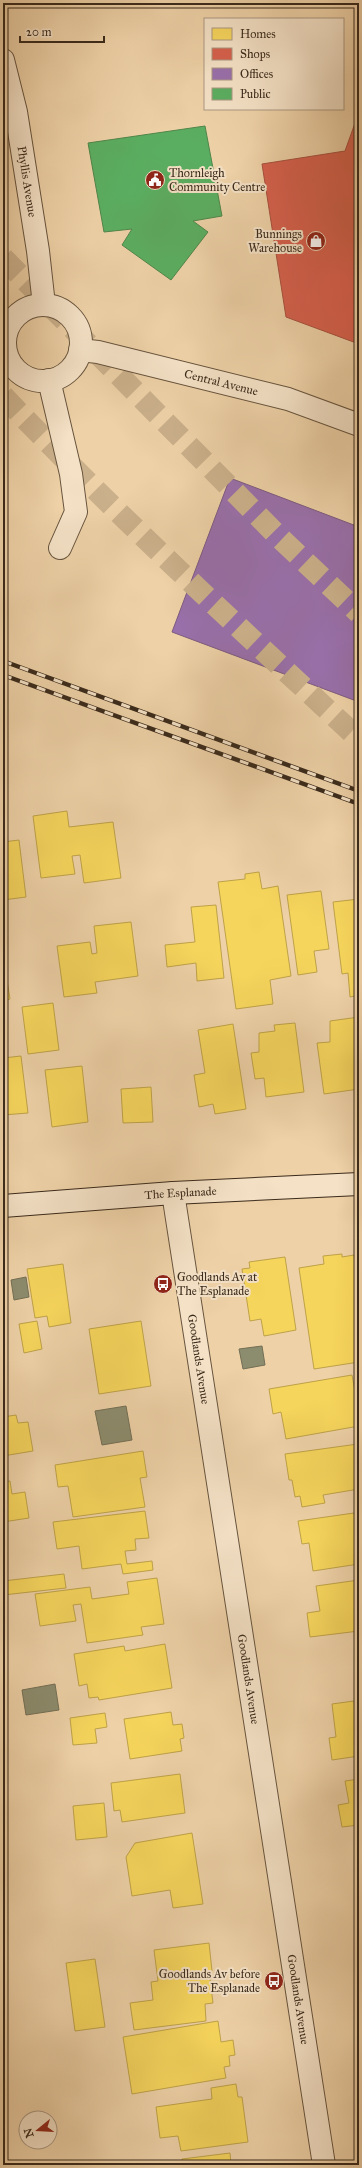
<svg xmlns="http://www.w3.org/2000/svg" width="362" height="2168" viewBox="0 0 362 2168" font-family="'IM FELL Great Primer',serif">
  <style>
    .homes { fill: #f6d55c; stroke: #bea248 }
    .shops { fill: #d6604d; stroke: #a7503e }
    .offices { fill: #9970ab; stroke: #7c5b80 }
    .public { fill: #5aae61; stroke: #50864c }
    .industry { fill: #8c8c6e; stroke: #736f55 }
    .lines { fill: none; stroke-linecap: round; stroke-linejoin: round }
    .highway-tunnel { stroke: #cab08b; stroke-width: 22; stroke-dasharray: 22 11; stroke-linecap: butt }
    .lane-casing { stroke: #67543e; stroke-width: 17 }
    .street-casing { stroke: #67543e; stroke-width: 24 }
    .secondary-casing { stroke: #3a2a1b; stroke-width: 24 }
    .lane { stroke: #f4e1c6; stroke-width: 15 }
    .street { stroke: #f4e1c6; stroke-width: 22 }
    .secondary { stroke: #f4e1c6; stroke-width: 22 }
    .rail-casing { stroke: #3a2a1b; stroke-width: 4.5 }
    .rail { stroke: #f4e1c6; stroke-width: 3; stroke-dasharray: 9; stroke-linecap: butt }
    .labels { text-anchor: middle; stroke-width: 4; stroke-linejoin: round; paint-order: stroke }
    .poi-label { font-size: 12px; fill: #3a2a1b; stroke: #f4e1c6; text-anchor: start }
    .street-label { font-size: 12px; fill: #3a2a1b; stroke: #f4e1c6 }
  </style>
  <rect width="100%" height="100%" fill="#eed1a7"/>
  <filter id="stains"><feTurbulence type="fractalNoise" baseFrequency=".005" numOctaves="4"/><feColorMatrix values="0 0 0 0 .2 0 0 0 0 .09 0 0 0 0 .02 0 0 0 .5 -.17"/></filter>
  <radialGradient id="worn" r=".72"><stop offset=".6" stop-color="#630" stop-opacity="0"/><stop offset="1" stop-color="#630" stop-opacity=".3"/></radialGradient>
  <g class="homes">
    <polygon points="67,811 69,827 113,822 121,878 84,883 80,855 72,856 75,874 41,878 33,816"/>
    <polygon points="19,840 26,897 3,900 3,842"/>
    <polygon points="259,872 262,889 278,886 291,976 270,980 273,1004 236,1009 218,882 245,879 245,874"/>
    <polygon points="321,891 329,949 314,951 317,972 298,975 287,895"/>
    <polygon points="359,899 359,995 350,997 348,973 342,974 333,902"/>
    <polygon points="216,905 224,978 197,981 196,963 167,967 165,945 195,942 191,907"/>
    <polygon points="131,922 138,976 95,982 97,993 64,997 57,946 90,942 92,954 97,953 94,926"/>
    <polygon points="3,954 10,999 3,1001"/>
    <polygon points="53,1003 59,1050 28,1054 22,1007"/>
    <polygon points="359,1017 359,1089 324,1094 317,1043 330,1042 330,1021"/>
    <polygon points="295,1023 304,1092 266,1097 264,1078 255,1079 251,1053 259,1052 259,1033 275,1031 274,1025"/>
    <polygon points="233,1024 246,1109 215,1114 213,1104 199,1107 194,1075 205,1073 198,1030"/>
    <polygon points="21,1056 28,1113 3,1115 3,1058"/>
    <polygon points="82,1066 88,1122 52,1127 45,1070"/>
    <polygon points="151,1087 153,1122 123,1123 121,1089"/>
    <polygon points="342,1254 342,1257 354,1255 359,1288 359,1362 314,1369 299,1268 324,1264 323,1256"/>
    <polygon points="285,1257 296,1330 264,1336 261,1319 250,1321 242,1269 250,1268 249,1262"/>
    <polygon points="63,1264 71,1323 49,1327 47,1316 35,1318 27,1269"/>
    <polygon points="37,1321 42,1349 24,1353 19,1324"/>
    <polygon points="141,1321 151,1386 99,1394 89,1329"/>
    <polygon points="352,1375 359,1412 359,1426 286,1439 281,1412 273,1414 269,1389"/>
    <polygon points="16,1415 18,1423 28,1422 33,1451 3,1456 3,1417"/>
    <polygon points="358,1444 359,1489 323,1495 325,1503 302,1507 300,1496 295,1497 292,1480 289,1480 285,1454"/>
    <polygon points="143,1451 147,1477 140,1478 145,1507 73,1517 68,1486 58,1487 55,1465"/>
    <polygon points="10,1481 12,1494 25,1492 29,1518 3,1522 3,1482"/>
    <polygon points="145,1511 149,1538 135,1539 136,1550 125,1551 127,1564 152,1561 153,1570 123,1574 121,1564 82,1569 79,1546 57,1549 53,1522"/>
    <polygon points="354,1513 357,1528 359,1528 359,1564 313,1571 309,1543 302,1544 298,1521"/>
    <polygon points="64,1574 66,1588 3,1595 3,1581"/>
    <polygon points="157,1578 164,1624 141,1627 143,1635 87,1643 81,1604 73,1605 76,1621 40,1626 35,1594 90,1587 92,1599 129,1594 127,1582"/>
    <polygon points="359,1580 359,1631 310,1637 307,1613 320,1611 316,1586"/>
    <polygon points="165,1644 172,1688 99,1700 98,1697 89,1698 87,1684 79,1686 74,1654 124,1646 125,1651"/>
    <polygon points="354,1701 355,1709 359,1709 359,1756 332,1760 329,1738 336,1737 332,1704"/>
    <polygon points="171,1712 173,1725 182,1724 184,1738 180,1739 182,1751 130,1759 124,1719"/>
    <polygon points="105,1713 107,1727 95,1729 97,1743 73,1745 70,1718"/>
    <polygon points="180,1774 185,1813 122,1822 120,1810 114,1811 111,1783"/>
    <polygon points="359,1779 359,1825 342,1827 338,1805 349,1803 345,1781"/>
    <polygon points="104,1803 107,1837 76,1840 73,1806"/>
    <polygon points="192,1833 203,1904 173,1908 170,1890 132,1896 126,1857 135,1843"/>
    <polygon points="209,1943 212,1971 209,1971 213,2003 205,2004 206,2021 134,2030 130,2003 153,2000 151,1982 158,1981 154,1950"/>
    <polygon points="95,1959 105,2027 75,2031 66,1963"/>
    <polygon points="218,2021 221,2042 233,2040 235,2055 229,2056 230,2066 224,2067 226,2078 132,2094 123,2037"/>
    <polygon points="236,2084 238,2097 242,2097 248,2142 181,2151 178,2136 160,2138 156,2107 212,2099 211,2088"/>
    <polygon points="230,2153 231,2164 252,2161 253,2165 183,2165 182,2159"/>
  </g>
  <polygon class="shops" points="359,112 359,344 286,317 262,164 345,151"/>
  <polygon class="offices" points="230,478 359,527 359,702 172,632"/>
  <polygon class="public" points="205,126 222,216 193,221 208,232 171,280 122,245 132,229 104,232 88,143"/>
  <g class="industry">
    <polygon points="26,1277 29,1297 14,1300 11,1280"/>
    <polygon points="262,1346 265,1365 243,1369 239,1349"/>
    <polygon points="126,1406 132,1440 102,1445 95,1411"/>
    <polygon points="55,1684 59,1710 26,1715 22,1690"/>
  </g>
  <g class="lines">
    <g class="highway-tunnel">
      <polyline points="3,258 280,538 359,613"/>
      <path d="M 3,396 C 117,515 238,627 359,739"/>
    </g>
    <g class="lane-casing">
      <g id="lane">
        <polyline points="3,317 16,317"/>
        <polyline points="3,357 9,360"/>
      </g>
    </g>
    <g class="street-casing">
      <g id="street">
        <path id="s1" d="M 3,60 L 16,112 L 38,251 L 44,305"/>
        <circle cx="43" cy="343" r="38"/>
        <path id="s2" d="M 80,350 L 98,352 L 288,399 L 359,425"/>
        <polyline points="49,380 71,474 76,512 60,548"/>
        <path id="s3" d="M 173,1193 L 324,2165"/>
      </g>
    </g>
    <g class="secondary-casing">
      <g id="secondary">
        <path id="s4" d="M 3,1206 L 173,1193 L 359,1184"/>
      </g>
    </g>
    <use href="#lane" class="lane"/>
    <use href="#street" class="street"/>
    <use href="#secondary" class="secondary"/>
    <g class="rail-casing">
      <g id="rail">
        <polyline points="3,661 359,791"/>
        <polyline points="3,675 359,804"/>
      </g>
    </g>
    <use href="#rail" class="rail"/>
  </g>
  <defs>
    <g id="civic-disc" transform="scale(1)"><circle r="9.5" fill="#8f2418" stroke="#f4e1c6"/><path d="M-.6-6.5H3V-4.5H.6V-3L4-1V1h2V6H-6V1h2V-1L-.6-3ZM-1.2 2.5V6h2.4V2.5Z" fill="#fff"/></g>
    <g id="shop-disc" transform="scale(1)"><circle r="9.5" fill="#8f2418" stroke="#f4e1c6"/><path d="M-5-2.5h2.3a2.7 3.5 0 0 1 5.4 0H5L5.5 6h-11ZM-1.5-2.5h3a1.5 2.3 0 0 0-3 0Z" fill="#fff"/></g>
    <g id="bus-disc" transform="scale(1)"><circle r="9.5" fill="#8f2418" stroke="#f4e1c6"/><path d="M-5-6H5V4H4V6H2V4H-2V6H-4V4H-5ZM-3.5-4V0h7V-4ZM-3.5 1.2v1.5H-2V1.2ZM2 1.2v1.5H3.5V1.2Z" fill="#fff"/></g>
  </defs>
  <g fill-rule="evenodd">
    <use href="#civic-disc" x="155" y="180"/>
    <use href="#shop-disc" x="316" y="241"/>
    <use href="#bus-disc" x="163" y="1284"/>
    <use href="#bus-disc" x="274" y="1981"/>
  </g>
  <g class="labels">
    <g class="poi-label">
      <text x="169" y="177">Thornleigh<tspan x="169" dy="14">Community Centre</tspan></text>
      <text x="302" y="238" text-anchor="end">Bunnings<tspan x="302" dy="14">Warehouse</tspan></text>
      <text x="177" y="1281">Goodlands Av at<tspan x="177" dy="14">The Esplanade</tspan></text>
      <text x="260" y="1978" text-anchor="end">Goodlands Av before<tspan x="260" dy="14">The Esplanade</tspan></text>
    </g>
    <g class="street-label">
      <text dy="4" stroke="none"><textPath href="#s1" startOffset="124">Phyllis Avenue</textPath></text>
      <text dy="4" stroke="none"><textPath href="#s2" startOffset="145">Central Avenue</textPath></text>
      <text dy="4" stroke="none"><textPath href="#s4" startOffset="178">The Esplanade</textPath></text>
      <text dy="4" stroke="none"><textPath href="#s3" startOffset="168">Goodlands Avenue</textPath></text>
      <text dy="4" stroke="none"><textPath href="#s3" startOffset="492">Goodlands Avenue</textPath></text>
      <text dy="4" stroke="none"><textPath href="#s3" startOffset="816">Goodlands Avenue</textPath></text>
    </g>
  </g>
  <rect width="362" height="2168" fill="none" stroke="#eed1a7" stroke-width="16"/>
  <rect x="4" y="4" width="354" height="2160" fill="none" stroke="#3a2a1b" stroke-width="2"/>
  <rect x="8" y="8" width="346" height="2152" fill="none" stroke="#3a2a1b"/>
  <rect x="204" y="18" width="140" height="92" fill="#f4e1c6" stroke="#aa9882"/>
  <rect x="212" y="28" width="20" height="12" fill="#f6d55c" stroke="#aa9882"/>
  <text x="240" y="38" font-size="12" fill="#3a2a1b">Homes</text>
  <rect x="212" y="48" width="20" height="12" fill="#d6604d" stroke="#aa9882"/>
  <text x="240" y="58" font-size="12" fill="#3a2a1b">Shops</text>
  <rect x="212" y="68" width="20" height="12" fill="#9970ab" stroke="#aa9882"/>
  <text x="240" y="78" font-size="12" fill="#3a2a1b">Offices</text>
  <rect x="212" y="88" width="20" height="12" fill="#5aae61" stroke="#aa9882"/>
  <text x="240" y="98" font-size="12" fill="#3a2a1b">Public</text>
  <g transform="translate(38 2130) rotate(252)"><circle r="19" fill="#f4e1c6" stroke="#aa9882"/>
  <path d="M0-3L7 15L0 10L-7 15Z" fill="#8f2418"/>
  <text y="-6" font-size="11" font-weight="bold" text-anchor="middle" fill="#3a2a1b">N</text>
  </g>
  <path d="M20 36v6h84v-6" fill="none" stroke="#3a2a1b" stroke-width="2"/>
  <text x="26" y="36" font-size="12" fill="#3a2a1b" stroke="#f4e1c6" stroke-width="3" paint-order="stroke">20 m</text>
  <rect width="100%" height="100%" filter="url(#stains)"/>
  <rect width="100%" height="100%" fill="url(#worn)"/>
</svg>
